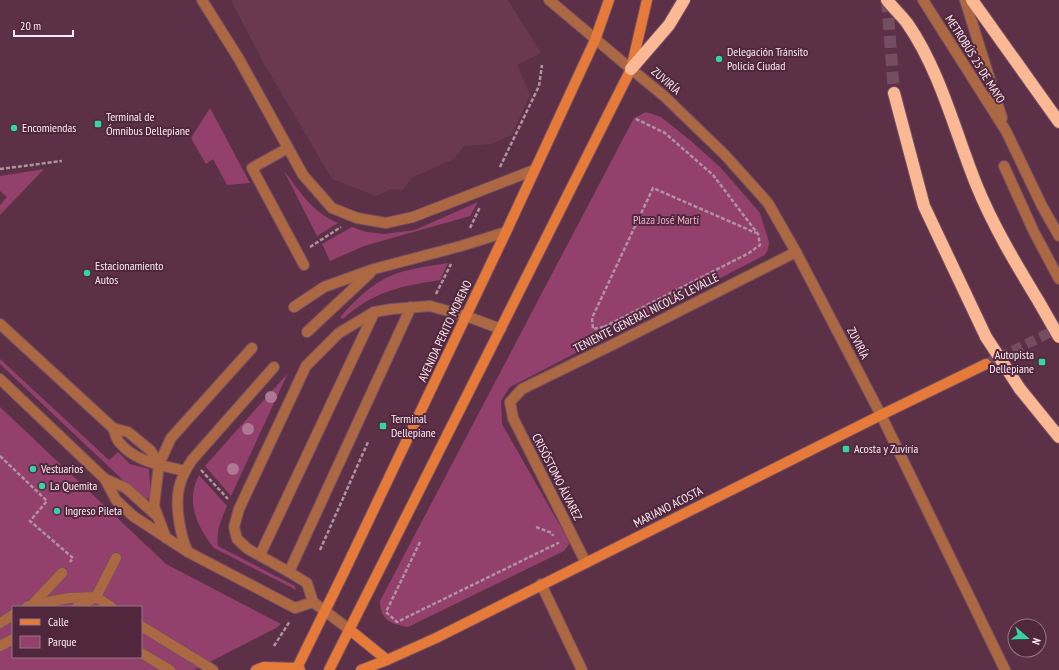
<svg xmlns="http://www.w3.org/2000/svg" width="1059" height="670" viewBox="0 0 1059 670" font-family="'PT Sans Narrow',sans-serif">
  <style>
    .built { fill: #6b3852 }
    .green { fill: #93406d; fill-rule: evenodd }
    .lines { fill: none; stroke-linecap: round; stroke-linejoin: round }
    .secondary-tunnel { stroke: #744d61; stroke-width: 10; stroke-dasharray: 10 5; stroke-linecap: butt }
    .motorway-tunnel { stroke: #744d61; stroke-width: 12; stroke-dasharray: 12 6; stroke-linecap: butt }
    .service-casing { stroke: #764f63; stroke-width: 12 }
    .minor-casing { stroke: #764f63; stroke-width: 12 }
    .tertiary-casing { stroke: #764f63; stroke-width: 12 }
    .secondary-casing { stroke: #764f63; stroke-width: 12 }
    .motorway-casing { stroke: #764f63; stroke-width: 14 }
    .path { stroke: #b093a1; stroke-width: 2.5; stroke-dasharray: 4 2; stroke-linecap: butt }
    .service { stroke: #ab6842; stroke-width: 10 }
    .minor { stroke: #ab6842; stroke-width: 10 }
    .tertiary { stroke: #ab6842; stroke-width: 10 }
    .secondary { stroke: #e57a39; stroke-width: 10 }
    .motorway { stroke: #fab895; stroke-width: 12 }
    .motorway-bridge-casing { stroke: #764f63; stroke-width: 14; stroke-linecap: butt }
    .motorway-bridge { stroke: #fab895; stroke-width: 12 }
    .tree { fill: #ac7892 }
    .poi-dot { fill: #35d4a7; stroke: #50273c; stroke-width: 1.5 }
    .labels { text-anchor: middle; stroke-width: 4; stroke-linejoin: round; paint-order: stroke }
    .poi-label { font-size: 12px; fill: #fdecf3; stroke: #50273c; text-anchor: start }
    .street-label { font-size: 12px; fill: #fdecf3; stroke: #50273c }
    .park-label { font-size: 12px; fill: #eeb2cf; stroke: #50273c }
  </style>
  <rect width="100%" height="100%" fill="#5c3147"/>
  <polygon class="built" points="231,0 508,0 541,53 517,65 530,95 512,135 491,144 464,146 454,159 411,178 403,190 391,189 376,196 332,179 262,60"/>
  <g class="green">
    <polygon points="210,108 250,183 227,185 213,159 206,164 191,138"/>
    <path d="M 646,112 L 661,117 L 691,141 L 721,168 L 760,213 L 769,242 L 768,249 L 765,255 L 510,387 L 501,401 L 502,424 L 570,543 L 564,551 L 408,627 C 391,624 380,620 380,601 L 634,118 Z"/>
    <polygon points="44,169 0,215 0,205 7,197 0,191 0,176"/>
    <path d="M 284,171 C 302,194 311,211 338,223 L 317,236 Z"/>
    <polygon points="478,202 470,216 364,246 330,261 322,244 352,227 366,232 384,234 415,230"/>
    <path d="M 448,263 L 440,280 C 401,286 372,292 343,319 L 340,317 C 352,304 364,291 379,282 C 399,269 426,267 448,263 Z"/>
    <polygon points="0,359 109,460 118,452 130,464 149,469 151,498 143,499 0,364"/>
    <polygon points="288,373 231,496 205,466"/>
    <path d="M 0,407 L 166,564 L 281,624 L 276,628 L 194,670 L 0,670 ZM 13,607 L 141,607 L 141,657 L 13,657 Z"/>
    <path d="M 199,475 L 227,506 C 221,521 216,530 218,546 L 295,586 L 296,590 L 214,548 C 197,527 185,501 199,475 Z"/>
  </g>
  <g class="lines">
    <polyline class="secondary-tunnel" points="986,364 1059,328"/>
    <polyline class="motorway-tunnel" points="887,0 894,93"/>
    <g class="service-casing">
      <g id="service">
        <polyline points="202,0 239,59 303,175 332,208 357,218 386,223 413,217 534,170"/>
        <polyline points="923,0 1006,131 1042,206 1059,236"/>
        <polyline points="965,0 1002,118"/>
        <polyline points="288,148 252,168 304,265"/>
        <polyline points="1004,166 1034,232 1059,279"/>
        <polyline points="294,307 324,287 374,269 461,246 506,232"/>
        <path d="M 0,324 L 113,428 C 115,432 116,439 119,442 C 135,462 161,465 185,471"/>
        <polyline points="307,332 370,273"/>
        <polyline points="0,379 105,479 116,500 133,516 188,552 295,608 313,602"/>
        <polyline points="113,428 128,432 150,450 159,464"/>
        <polyline points="105,479 126,488 157,516"/>
        <polyline points="166,538 154,506 159,464 171,438 252,348"/>
        <path d="M 188,552 C 180,536 175,505 179,488 C 181,478 186,469 192,460 L 274,367"/>
        <polyline points="260,555 374,313"/>
        <polyline points="289,572 411,307"/>
        <polyline points="32,605 62,573"/>
        <polyline points="27,607 32,605 69,598 96,597 111,607"/>
        <polyline points="77,607 96,597 116,558"/>
        <polyline points="0,623 13,615"/>
        <polyline points="141,626 213,670"/>
        <polyline points="350,630 313,602 307,583 289,572 248,549 237,539 234,527 239,509 306,366 339,333 374,312 392,309 430,306 466,316 501,329"/>
        <polyline points="0,646 13,639"/>
        <polyline points="141,653 170,670"/>
      </g>
    </g>
    <g class="minor-casing">
      <g id="minor">
        <polyline points="631,69 664,96 725,155 768,203 796,252 881,415 1005,670"/>
        <polyline points="586,563 513,418 510,402 522,389 614,344 796,252"/>
        <polyline points="541,584 582,670"/>
      </g>
    </g>
    <g class="tertiary-casing">
      <polyline id="tertiary" points="549,0 631,69"/>
    </g>
    <g class="secondary-casing">
      <g id="secondary">
        <polyline points="350,630 387,660"/>
        <polyline points="256,670 264,667 297,668 300,670"/>
        <polyline points="296,670 344,572 506,232 595,40 609,0"/>
        <polyline points="329,670 631,69 647,0"/>
        <polyline points="361,670 387,660 436,638 881,415 986,364"/>
      </g>
    </g>
    <g class="motorway-casing">
      <g id="motorway">
        <path d="M 887,0 C 893,8 901,15 907,23 C 940,70 955,132 976,184 C 993,226 1016,264 1039,302"/>
        <polyline points="972,0 1059,122"/>
        <polyline points="631,69 669,25 684,0"/>
        <polyline points="894,93 924,206 986,337"/>
        <polyline points="1020,389 1059,437"/>
      </g>
    </g>
    <g class="path">
      <polyline points="500,167 539,86 542,65"/>
      <polyline points="0,169 62,161"/>
      <polyline points="470,228 480,207"/>
      <polyline points="310,247 341,227"/>
      <polyline points="436,294 451,264"/>
      <polyline points="604,327 749,253 760,245 758,234 713,175 665,133 634,118"/>
      <polyline points="607,332 604,327 593,329 592,318 653,188 756,233"/>
      <polyline points="0,456 47,501 30,521 73,558 70,562"/>
      <polyline points="201,470 228,499"/>
      <polyline points="536,527 552,533 553,536"/>
      <polyline points="420,542 386,612 397,622 558,543 558,544"/>
      <polyline points="320,550 368,442"/>
      <polyline points="274,646 290,621"/>
    </g>
    <use href="#service" class="service"/>
    <use href="#minor" class="minor"/>
    <use href="#tertiary" class="tertiary"/>
    <use href="#secondary" class="secondary"/>
    <use href="#motorway" class="motorway"/>
    <g class="motorway-bridge-casing">
      <g id="motorway-bridge">
        <polyline points="1039,302 1059,337"/>
        <polyline points="986,337 1020,389"/>
      </g>
    </g>
    <use href="#motorway-bridge" class="motorway-bridge"/>
  </g>
  <g class="tree">
    <circle cx="271" cy="397" r="6"/>
    <circle cx="248" cy="429" r="6"/>
    <circle cx="233" cy="469" r="6"/>
  </g>
  <g class="poi-dot">
    <circle cx="719" cy="59" r="4"/>
    <rect x="94" y="120" width="8" height="8" rx="2"/>
    <circle cx="14" cy="128" r="4"/>
    <circle cx="87" cy="273" r="4"/>
    <rect x="1038" y="358" width="8" height="8" rx="2"/>
    <rect x="379" y="422" width="8" height="8" rx="2"/>
    <rect x="842" y="445" width="8" height="8" rx="2"/>
    <circle cx="33" cy="469" r="4"/>
    <circle cx="42" cy="486" r="4"/>
    <circle cx="57" cy="511" r="4"/>
  </g>
  <g class="labels">
    <g class="poi-label">
      <text x="727" y="56">Delegación Tránsito<tspan x="727" dy="14">Policía Ciudad</tspan></text>
      <text x="106" y="121">Terminal de<tspan x="106" dy="14">Ómnibus Dellepiane</tspan></text>
      <text x="22" y="132">Encomiendas</text>
      <text x="95" y="270">Estacionamiento<tspan x="95" dy="14">Autos</tspan></text>
      <text x="1034" y="359" text-anchor="end">Autopista<tspan x="1034" dy="14">Dellepiane</tspan></text>
      <text x="391" y="423">Terminal<tspan x="391" dy="14">Dellepiane</tspan></text>
      <text x="854" y="453">Acosta y Zuviría</text>
      <text x="41" y="473">Vestuarios</text>
      <text x="50" y="490">La Quemita</text>
      <text x="65" y="515">Ingreso Pileta</text>
    </g>
    <g class="street-label">
      <text transform="translate(975 59) rotate(58)" y="4">METROBÚS 25 DE MAYO</text>
      <text transform="translate(666 81) rotate(41)" y="4">ZUVIRÍA</text>
      <text transform="translate(646 313) rotate(-27)" y="4">TENIENTE GENERAL NICOLÁS LEVALLE</text>
      <text transform="translate(445 331) rotate(-65)" y="4">AVENIDA PERITO MORENO</text>
      <text transform="translate(858 343) rotate(63)" y="4">ZUVIRÍA</text>
      <text transform="translate(557 477) rotate(63)" y="4">CRISÓSTOMO ÁLVAREZ</text>
      <text transform="translate(668 507) rotate(-27)" y="4">MARIANO ACOSTA</text>
    </g>
    <g class="park-label">
      <text x="666" y="224">Plaza José Martí</text>
    </g>
  </g>
  <rect x="12" y="606" width="130" height="52" fill="#50273c" stroke="#957685"/>
  <rect x="20" y="619" width="20" height="6" fill="#e57a39" stroke="#957685"/>
  <text x="48" y="626" font-size="12" fill="#fdecf3">Calle</text>
  <rect x="20" y="636" width="20" height="12" fill="#93406d" stroke="#957685"/>
  <text x="48" y="646" font-size="12" fill="#fdecf3">Parque</text>
  <g transform="translate(1027 638) rotate(110)"><circle r="19" fill="#50273c" stroke="#957685"/>
  <path d="M0-3L7 15L0 10L-7 15Z" fill="#35d4a7"/>
  <text y="-6" font-size="11" font-weight="bold" text-anchor="middle" fill="#fdecf3">N</text>
  </g>
  <path d="M14 30v6h59v-6" fill="none" stroke="#fdecf3" stroke-width="2"/>
  <text x="20" y="30" font-size="12" fill="#fdecf3" stroke="#50273c" stroke-width="3" paint-order="stroke">20 m</text>
</svg>
